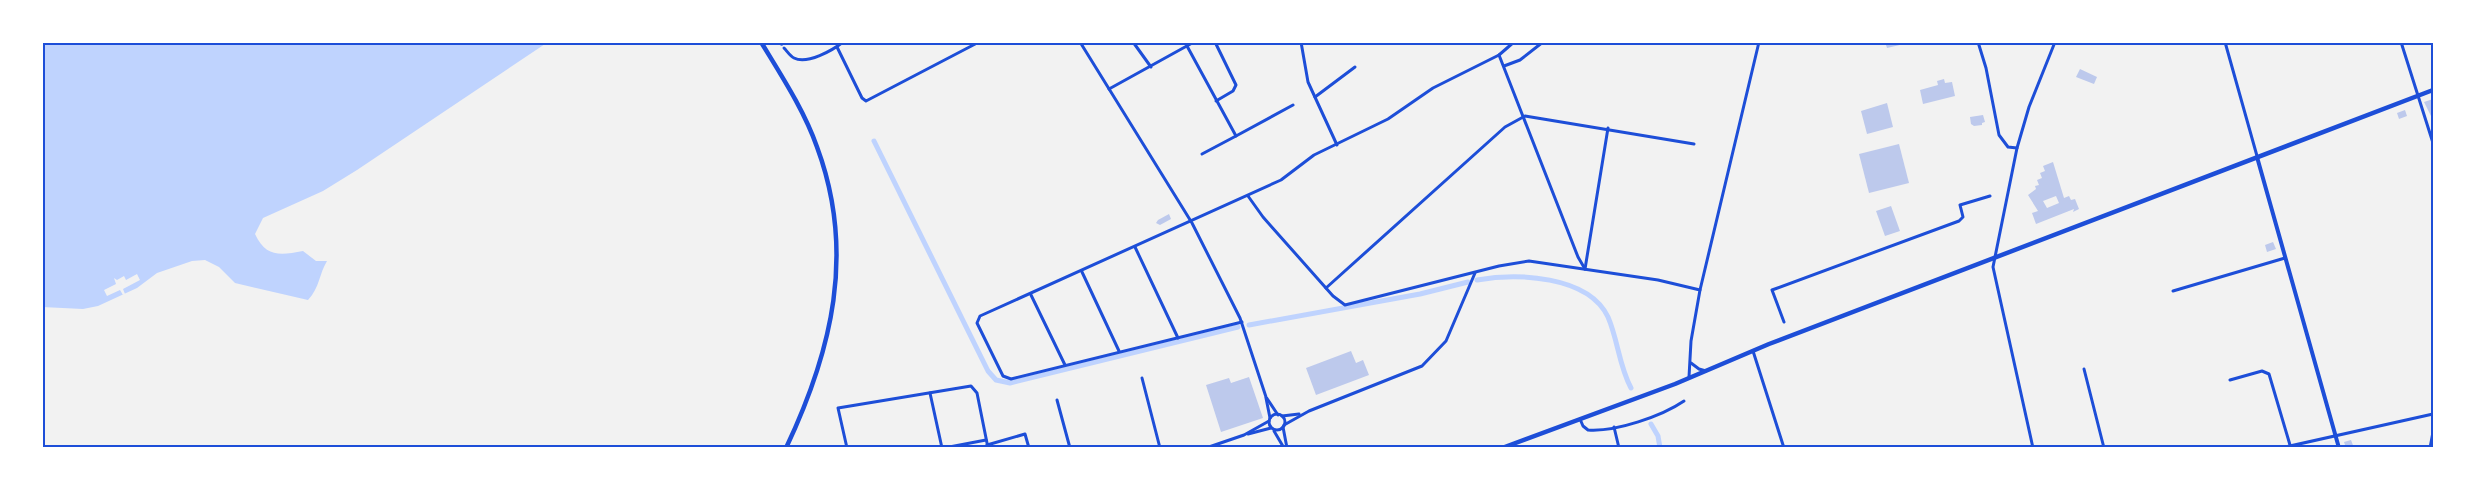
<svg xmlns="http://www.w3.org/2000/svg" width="2475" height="490" viewBox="0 0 2475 490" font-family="Montserrat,sans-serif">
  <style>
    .water { fill: #bfd3fe }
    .pier { fill: #f2f2f2 }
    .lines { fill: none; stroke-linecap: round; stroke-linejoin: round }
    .canal { stroke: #bfd3fe; stroke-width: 5 }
    .building { fill: #bdc9ec; fill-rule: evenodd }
    .path { stroke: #1d4ed8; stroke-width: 1.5 }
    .minor { stroke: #1d4ed8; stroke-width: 3 }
    .tertiary { stroke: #1d4ed8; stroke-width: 4 }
    .secondary { stroke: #1d4ed8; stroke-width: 4.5 }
    .primary { stroke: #1d4ed8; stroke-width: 4.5 }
    .neatline { fill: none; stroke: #1d4ed8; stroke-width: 2 }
  </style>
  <rect width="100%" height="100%" fill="#f2f2f2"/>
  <path class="water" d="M 42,42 L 548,42 L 357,170 L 323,191 L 263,218 L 255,234 C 266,258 281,255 303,251 L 316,261 L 327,261 C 319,274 320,287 308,300 L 235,283 L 219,267 L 205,260 L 192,261 L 157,273 L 137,288 L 98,306 L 83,309 L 42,307 Z"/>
  <polygon class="pier" points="137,274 140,280 123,289 125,294 123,295 120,290 107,296 104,290 116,284 114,278 117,280 124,276 126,280"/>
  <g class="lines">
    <g class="canal">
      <polyline points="874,141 988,371 996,380 1010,383 1238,327"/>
      <path d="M 1477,280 C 1516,273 1588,275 1608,317 C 1618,340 1619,366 1631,388"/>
      <polyline points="1249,325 1420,294 1468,282"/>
      <polyline points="1651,424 1658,436 1660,448"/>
    </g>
  </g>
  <g class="building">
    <polygon points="1885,42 1908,42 1908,43 1887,48"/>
    <polygon points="2080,69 2097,77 2094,84 2076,77"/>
    <polygon points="1944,79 1945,83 1952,82 1955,96 1923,104 1920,90 1938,85 1937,81"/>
    <polygon points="2433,99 2433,120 2424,102"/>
    <polygon points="1887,103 1893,127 1867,134 1861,111"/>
    <polygon points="2405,110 2407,116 2399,119 2397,113"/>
    <polygon points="1983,115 1985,122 1982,123 1982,125 1974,126 1971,124 1970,117"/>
    <polygon points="1899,144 1909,183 1869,193 1859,154"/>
    <path d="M 2053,162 L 2064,198 L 2069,196 L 2071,200 L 2075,199 L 2079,209 L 2073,212 L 2074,209 L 2036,224 L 2032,213 L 2038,211 L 2028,195 L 2036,189 L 2035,186 L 2039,185 L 2037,180 L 2042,178 L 2040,173 L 2045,171 L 2043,166 ZM 2056,196 L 2059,203 L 2047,208 L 2043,201 Z"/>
    <polygon points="1891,206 1900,231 1885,236 1876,211"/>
    <polygon points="1169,214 1171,219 1160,225 1156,223 1158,220"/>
    <polygon points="2273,242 2276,249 2267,252 2265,245"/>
    <polygon points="1351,351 1356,363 1363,360 1369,375 1316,395 1306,368"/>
    <polygon points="1249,377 1263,418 1221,432 1206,385 1229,378 1231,383"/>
    <polygon points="2351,440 2354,448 2346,448 2344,442"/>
  </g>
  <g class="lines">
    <g class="path">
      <polyline points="768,42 769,42"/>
      <polyline points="774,42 782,45"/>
    </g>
    <g class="minor">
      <polyline points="1080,42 1192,223 1240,318 1266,397 1278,415"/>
      <polyline points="1133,42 1151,67"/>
      <polyline points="1215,42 1236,85 1233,91 1216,101"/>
      <polyline points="1301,42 1308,82 1337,145"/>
      <polyline points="1978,42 1986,68 1999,135 2008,147 2017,148"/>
      <polyline points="2225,42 2257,156"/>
      <polyline points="2401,42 2433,143"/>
      <polyline points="1187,46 1236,136 1293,105"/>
      <polyline points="837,47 862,98 866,101 979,42"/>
      <path d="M 784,48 C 787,51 790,56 794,58 C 807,65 833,50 843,42"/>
      <polyline points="1499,55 1578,257 1585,269"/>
      <polyline points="1504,66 1520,60 1543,42"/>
      <polyline points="1109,89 1194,42"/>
      <polyline points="1315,97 1355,67"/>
      <polyline points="1202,154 1236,136"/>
      <polyline points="1248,196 1263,217 1333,296 1345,305 1499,266 1529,261 1658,280 1700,290"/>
      <polyline points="1135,247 1178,338"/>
      <polyline points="1585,269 1608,128"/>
      <polyline points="1082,272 1119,351"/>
      <polyline points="1326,288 1505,127 1525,116 1694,144"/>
      <polyline points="2173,291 2285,258"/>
      <polyline points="1031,295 1065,365"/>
      <polyline points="1242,322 1011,379 1003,376 977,323 980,316 1281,180 1314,155 1388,119 1433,88 1499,55 1514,42"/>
      <polyline points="1784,322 1772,290 1959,221 1963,217 1960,205 1990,196"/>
      <polyline points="1753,351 1784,448"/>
      <polyline points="1691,363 1699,369 1706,371"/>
      <polyline points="2084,369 2104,448"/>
      <polyline points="1689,377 1691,341 1700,290 1759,42"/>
      <polyline points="1142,378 1160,448"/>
      <polyline points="2230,380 2262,371 2269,374 2290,445"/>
      <polyline points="930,393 942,448"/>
      <polyline points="1266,398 1270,418"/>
      <polyline points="1057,400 1070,448"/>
      <circle cx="1277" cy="422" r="8"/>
      <polyline points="1282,416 1299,414"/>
      <path d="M 1580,419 L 1583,426 L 1588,430 C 1616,432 1662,416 1684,401"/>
      <polyline points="1284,425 1309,411 1422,366 1446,341 1475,273"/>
      <polyline points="1283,427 1287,448"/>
      <polyline points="1614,427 1619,448"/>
      <polyline points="1274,431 1284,448"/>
      <polyline points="1248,434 1271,428"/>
      <polyline points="987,445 1025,434 1029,448"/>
      <polyline points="847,448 838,408 971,386 977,393 988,448"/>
      <polyline points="944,448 986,440"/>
      <polyline points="1206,448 1244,435 1269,421"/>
      <polyline points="2033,448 1993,267 2017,148 2029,107 2055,42"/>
      <polyline points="2281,448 2433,414"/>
      <polyline points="2430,448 2433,432"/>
    </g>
    <polyline class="tertiary" points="2257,157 2339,448"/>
    <polyline class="secondary" points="1502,448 1675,384 1769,344 2433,90"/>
    <path class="primary" d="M 761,42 C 781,75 804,110 817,147 C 856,252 832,351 786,448"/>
  </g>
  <rect width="2475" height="490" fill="none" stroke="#ffffff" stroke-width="87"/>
  <rect x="44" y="44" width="2388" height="402" class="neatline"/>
</svg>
